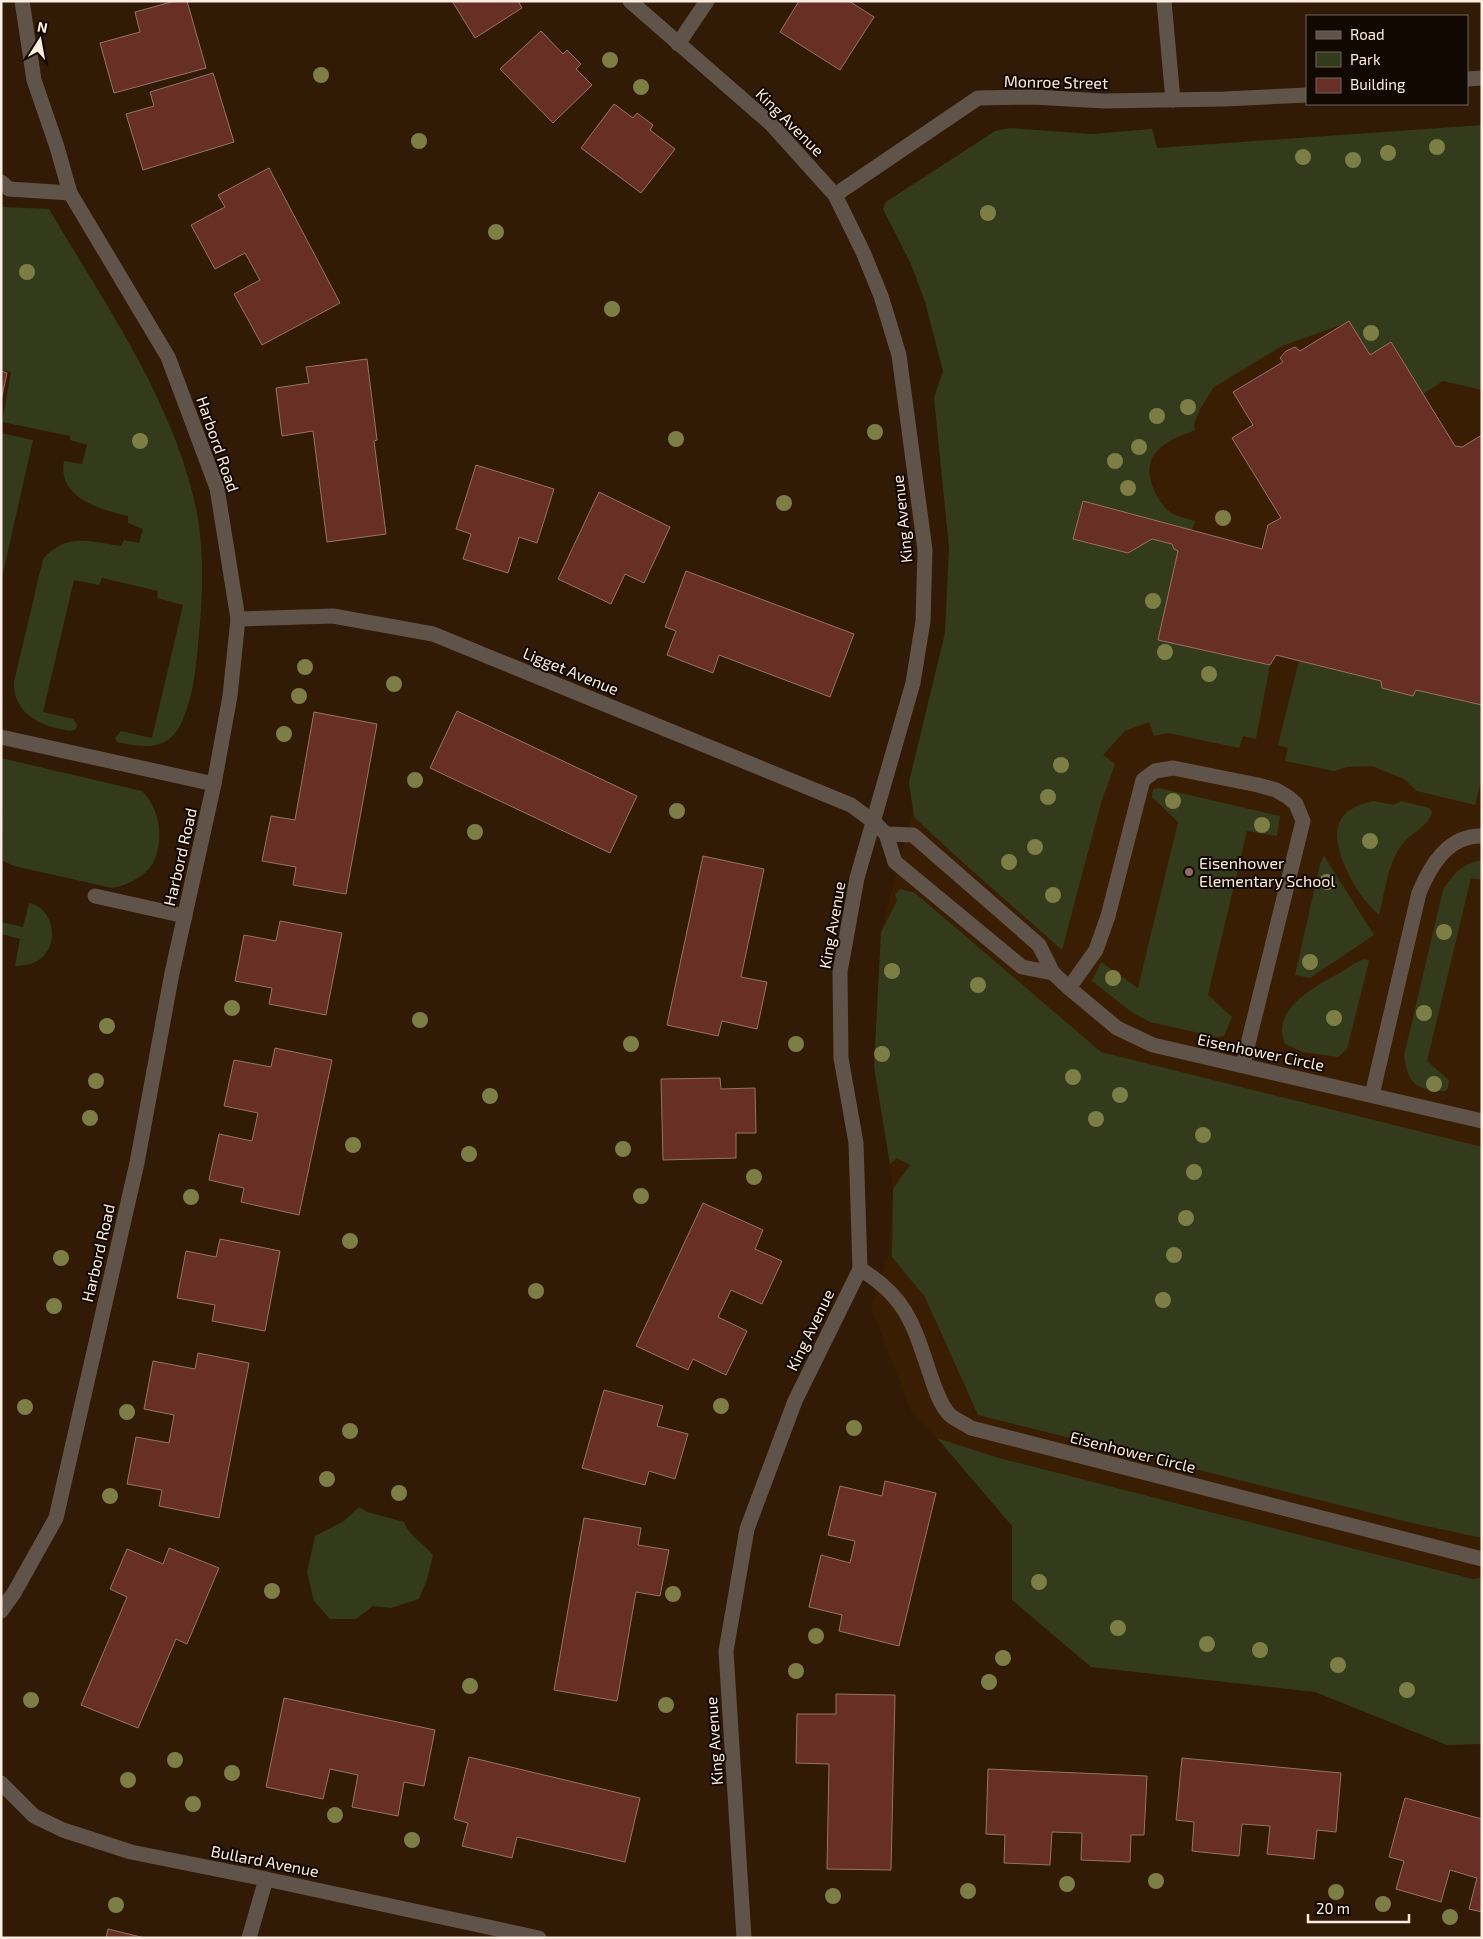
<svg xmlns="http://www.w3.org/2000/svg" width="1483" height="1939" viewBox="0 0 1483 1939" font-family="'Exo 2',sans-serif">
  <style>
    .built { fill: #3a1e03 }
    .green { fill: #343b1c }
    .building { fill: #682f26; stroke: #97726b }
    .lines { fill: none; stroke-linecap: round; stroke-linejoin: round }
    .minor { stroke: #60544a; stroke-width: 15 }
    .tree { fill: #7d7e45 }
    .education-dot { fill: #8d6e63; stroke: #110802; stroke-width: 2 }
    .labels { text-anchor: middle; stroke-width: 4; stroke-linejoin: round; paint-order: stroke }
    .street-label { font-size: 16px; fill: #fdede1; stroke: #110802 }
    .poi-label { font-size: 16px; fill: #fdede1; stroke: #110802; text-anchor: start }
  </style>
  <rect width="100%" height="100%" fill="#311a06"/>
  <polygon class="built" points="1482,224 1482,1581 999,1458 937,1438 912,1413 871,1308 889,1253 893,1189 874,1067 881,932 932,738 953,638 957,527"/>
  <g class="green">
    <path d="M 1482,125 L 1482,390 L 1443,381 L 1423,394 L 1391,342 L 1370,355 L 1349,322 L 1282,346 L 1214,387 L 1199,411 L 1194,425 L 1195,430 C 1181,436 1168,440 1158,450 C 1140,467 1154,499 1170,512 C 1176,517 1187,518 1195,521 L 1192,530 L 1083,501 L 1073,539 L 1128,553 L 1152,539 L 1172,544 L 1174,549 L 1178,551 L 1158,640 L 1270,665 L 1256,739 L 1243,736 L 1239,748 L 1168,733 L 1154,736 L 1149,722 L 1125,731 L 1103,755 L 1115,764 L 1101,803 L 1062,950 L 959,859 L 914,817 L 909,782 L 945,633 L 949,548 L 934,398 L 943,371 L 925,302 L 911,264 L 883,209 L 886,202 L 995,131 L 1010,128 L 1092,134 L 1152,129 L 1157,148 Z"/>
    <path d="M 1,207 L 49,209 C 105,305 175,402 197,513 C 204,553 203,594 199,634 C 197,654 196,674 191,694 C 179,740 167,754 117,742 L 115,738 L 121,731 L 152,738 L 183,605 L 157,598 L 158,591 L 102,578 L 99,585 L 74,580 L 43,712 L 73,719 L 77,724 L 76,729 C 70,732 66,730 60,729 C 35,724 13,710 14,682 L 43,559 C 67,532 90,542 121,546 L 124,540 L 139,543 L 143,529 L 128,523 L 128,516 C 102,510 57,498 64,461 L 82,464 L 87,445 L 70,440 L 70,436 L 2,422 L 11,372 L 1,370 Z"/>
    <polygon points="1,433 33,440 1,582"/>
    <polygon points="1299,661 1381,681 1382,688 1412,696 1416,690 1482,705 1482,778 1475,805 1417,791 1404,779 1372,766 1347,767 1334,771 1285,761 1288,748 1278,745"/>
    <path d="M 1,758 L 142,791 C 160,809 164,838 154,861 C 148,875 126,886 112,888 L 14,866 L 3,861 Z"/>
    <polygon points="1159,788 1280,816 1277,836 1247,831 1208,995 1232,1017 1224,1036 1217,1037 1150,1022 1133,1013 1092,981 1101,962 1138,988 1178,822 1152,797 1153,789"/>
    <path d="M 1374,801 L 1394,805 L 1401,801 L 1429,808 L 1432,812 C 1430,824 1412,833 1404,842 C 1388,860 1385,892 1379,915 C 1363,901 1352,883 1344,864 C 1330,829 1336,809 1374,801 Z"/>
    <polygon points="1324,856 1374,935 1310,978 1295,975 1320,864"/>
    <path d="M 1482,860 L 1482,880 L 1471,878 L 1427,1061 L 1449,1080 L 1448,1088 L 1445,1091 C 1417,1091 1408,1084 1404,1056 L 1443,890 C 1453,874 1462,864 1482,860 Z"/>
    <polygon points="901,889 915,893 1101,1052 1482,1147 1482,1538 1408,1522 978,1415 925,1297 892,1257 893,1189 910,1165 897,1158 890,1164 874,1067 881,932 897,901 895,894"/>
    <path d="M 29,903 C 60,909 64,967 15,966 L 20,939 L 1,934 L 1,922 L 23,927 Z"/>
    <path d="M 1365,959 L 1369,961 L 1347,1049 L 1338,1057 L 1303,1052 L 1285,1044 C 1270,1010 1314,987 1338,974 C 1346,969 1355,962 1365,959 Z"/>
    <polygon points="937,1438 999,1458 1473,1579 1482,1578 1482,1744 1447,1745 1315,1692 1091,1667 1012,1600 1012,1526"/>
    <path d="M 359,1507 L 367,1512 L 404,1522 C 409,1536 423,1543 433,1555 L 427,1579 L 419,1599 L 391,1608 L 373,1606 L 356,1619 L 330,1619 L 314,1601 L 307,1572 L 315,1536 L 344,1521 Z"/>
  </g>
  <g class="building">
    <polygon points="175,1 187,1 206,68 114,93 100,43 140,32 135,12"/>
    <polygon points="452,1 518,1 522,8 475,38"/>
    <polygon points="799,1 849,1 874,17 840,70 780,32"/>
    <polygon points="541,31 563,54 567,50 581,64 576,69 592,85 553,123 500,69"/>
    <polygon points="213,73 234,142 143,170 126,114 154,106 150,92"/>
    <polygon points="614,104 633,118 637,113 653,125 650,130 675,149 641,193 581,148"/>
    <polygon points="269,168 340,303 262,345 234,294 260,280 245,253 215,269 191,225 225,207 218,195"/>
    <polygon points="1349,321 1370,355 1391,342 1455,446 1462,447 1482,435 1482,705 1416,690 1413,696 1382,688 1381,681 1276,655 1270,665 1158,640 1178,551 1174,549 1172,544 1152,539 1128,553 1073,539 1083,501 1262,549 1268,525 1281,518 1232,438 1253,425 1233,392 1283,362 1280,358 1286,351 1295,347 1300,351"/>
    <polygon points="367,359 377,440 374,441 386,534 327,542 313,431 282,436 276,388 309,383 306,367"/>
    <polygon points="1,371 7,373 1,401"/>
    <polygon points="476,465 554,489 537,543 519,537 508,573 463,559 471,534 456,529"/>
    <polygon points="599,492 670,527 644,583 625,574 611,604 558,579"/>
    <polygon points="686,571 854,634 830,697 719,655 713,673 667,655 676,631 665,627"/>
    <polygon points="457,711 637,796 610,853 430,768"/>
    <polygon points="314,712 377,724 346,894 293,885 296,867 262,861 271,816 295,820"/>
    <polygon points="703,856 764,869 741,977 767,982 757,1029 722,1021 718,1036 667,1025"/>
    <polygon points="280,921 342,933 326,1015 269,1004 272,988 235,981 244,935 276,941"/>
    <polygon points="275,1048 332,1060 299,1215 241,1202 244,1188 209,1180 219,1134 252,1141 258,1113 224,1106 234,1060 271,1067"/>
    <polygon points="720,1078 721,1089 755,1088 756,1133 736,1133 736,1158 663,1160 661,1079"/>
    <polygon points="703,1203 763,1230 755,1249 782,1261 762,1304 731,1290 718,1317 747,1331 726,1375 693,1359 688,1370 636,1346"/>
    <polygon points="220,1239 280,1251 265,1331 212,1321 215,1305 177,1298 186,1251 216,1257"/>
    <polygon points="198,1353 249,1363 219,1518 159,1506 162,1490 127,1484 136,1437 169,1443 174,1415 144,1409 153,1361 195,1369"/>
    <polygon points="604,1390 663,1406 657,1426 688,1434 675,1479 649,1471 645,1485 582,1468"/>
    <polygon points="885,1481 936,1493 899,1646 839,1631 842,1615 809,1607 821,1555 850,1563 855,1541 828,1535 840,1486 882,1496"/>
    <polygon points="584,1518 641,1528 638,1545 669,1550 660,1596 636,1592 617,1701 554,1690"/>
    <polygon points="169,1548 219,1568 187,1644 176,1639 138,1728 81,1705 127,1597 110,1589 127,1549 163,1564"/>
    <polygon points="836,1694 895,1695 891,1870 827,1869 829,1764 796,1763 797,1714 836,1714"/>
    <polygon points="284,1698 435,1730 424,1786 404,1782 398,1816 352,1807 358,1775 330,1769 323,1799 266,1787"/>
    <polygon points="469,1757 640,1798 625,1862 517,1837 512,1858 462,1846 468,1823 454,1819"/>
    <polygon points="1182,1758 1341,1773 1336,1832 1317,1830 1314,1859 1267,1854 1270,1826 1242,1824 1239,1856 1192,1851 1194,1822 1176,1820"/>
    <polygon points="988,1769 1147,1776 1144,1835 1131,1835 1130,1862 1081,1860 1082,1833 1052,1832 1050,1865 1004,1863 1005,1835 986,1834"/>
    <polygon points="1405,1798 1482,1819 1482,1912 1469,1909 1477,1878 1450,1870 1441,1902 1396,1889 1404,1861 1389,1857"/>
    <polygon points="108,1929 145,1938 106,1938"/>
  </g>
  <g class="lines">
    <g class="minor">
      <polyline points="630,1 771,124 835,195 863,252 881,296 899,355 925,550 923,621 913,683 857,878 840,972 841,1058 856,1143 860,1269 795,1401 747,1529 726,1651 744,1938"/>
      <polyline points="1164,1 1173,100"/>
      <polyline points="678,44 707,1"/>
      <polyline points="1467,79 1482,78"/>
      <polyline points="1,182 9,189 70,193"/>
      <polyline points="835,195 978,98 1033,97 1104,101 1224,99 1307,95"/>
      <polyline points="238,619 333,616 433,634 851,805 874,822 886,834 895,862 1022,967 1053,973"/>
      <polyline points="1,737 214,784"/>
      <polyline points="886,834 913,835 1039,945 1053,973 1069,988 1117,1028 1153,1045 1482,1121"/>
      <polyline points="95,896 185,916"/>
      <polyline points="1069,988 1096,950 1108,916 1143,780 1155,771 1173,768 1258,785 1276,790 1288,797 1296,804 1303,821 1243,1064"/>
      <path d="M 1372,1095 L 1419,893 C 1430,866 1448,835 1482,836"/>
      <path d="M 860,1269 C 905,1296 913,1323 929,1371 C 934,1385 938,1401 948,1413 C 953,1419 964,1423 971,1428 L 1482,1559"/>
      <polyline points="1,1611 14,1593 56,1518 137,1163 172,973 214,784 230,696 238,619 217,488 168,357 70,193 57,147 34,80 22,1"/>
      <polyline points="1,1783 34,1816 63,1830 131,1852 266,1879 539,1938"/>
      <polyline points="249,1938 266,1879"/>
    </g>
  </g>
  <g class="tree">
    <circle cx="610" cy="60" r="8"/>
    <circle cx="321" cy="75" r="8"/>
    <circle cx="641" cy="87" r="8"/>
    <circle cx="419" cy="141" r="8"/>
    <circle cx="1437" cy="147" r="8"/>
    <circle cx="1388" cy="153" r="8"/>
    <circle cx="1303" cy="157" r="8"/>
    <circle cx="1353" cy="160" r="8"/>
    <circle cx="988" cy="213" r="8"/>
    <circle cx="496" cy="232" r="8"/>
    <circle cx="27" cy="272" r="8"/>
    <circle cx="612" cy="309" r="8"/>
    <circle cx="1371" cy="333" r="8"/>
    <circle cx="1188" cy="407" r="8"/>
    <circle cx="1157" cy="416" r="8"/>
    <circle cx="875" cy="432" r="8"/>
    <circle cx="676" cy="439" r="8"/>
    <circle cx="140" cy="441" r="8"/>
    <circle cx="1139" cy="447" r="8"/>
    <circle cx="1115" cy="461" r="8"/>
    <circle cx="1128" cy="488" r="8"/>
    <circle cx="784" cy="503" r="8"/>
    <circle cx="1223" cy="518" r="8"/>
    <circle cx="1153" cy="601" r="8"/>
    <circle cx="1165" cy="652" r="8"/>
    <circle cx="305" cy="667" r="8"/>
    <circle cx="1209" cy="674" r="8"/>
    <circle cx="394" cy="684" r="8"/>
    <circle cx="299" cy="696" r="8"/>
    <circle cx="284" cy="734" r="8"/>
    <circle cx="1061" cy="765" r="8"/>
    <circle cx="415" cy="780" r="8"/>
    <circle cx="1048" cy="797" r="8"/>
    <circle cx="1173" cy="801" r="8"/>
    <circle cx="677" cy="811" r="8"/>
    <circle cx="1262" cy="825" r="8"/>
    <circle cx="475" cy="832" r="8"/>
    <circle cx="1370" cy="841" r="8"/>
    <circle cx="1035" cy="847" r="8"/>
    <circle cx="1009" cy="862" r="8"/>
    <circle cx="1327" cy="882" r="8"/>
    <circle cx="1053" cy="895" r="8"/>
    <circle cx="1444" cy="932" r="8"/>
    <circle cx="1310" cy="962" r="8"/>
    <circle cx="892" cy="971" r="8"/>
    <circle cx="1113" cy="978" r="8"/>
    <circle cx="978" cy="985" r="8"/>
    <circle cx="232" cy="1008" r="8"/>
    <circle cx="1424" cy="1013" r="8"/>
    <circle cx="1334" cy="1018" r="8"/>
    <circle cx="420" cy="1020" r="8"/>
    <circle cx="107" cy="1026" r="8"/>
    <circle cx="631" cy="1044" r="8"/>
    <circle cx="796" cy="1044" r="8"/>
    <circle cx="882" cy="1054" r="8"/>
    <circle cx="1073" cy="1077" r="8"/>
    <circle cx="96" cy="1081" r="8"/>
    <circle cx="1434" cy="1084" r="8"/>
    <circle cx="1120" cy="1095" r="8"/>
    <circle cx="490" cy="1096" r="8"/>
    <circle cx="90" cy="1118" r="8"/>
    <circle cx="1096" cy="1119" r="8"/>
    <circle cx="1203" cy="1135" r="8"/>
    <circle cx="353" cy="1145" r="8"/>
    <circle cx="623" cy="1149" r="8"/>
    <circle cx="469" cy="1154" r="8"/>
    <circle cx="1194" cy="1172" r="8"/>
    <circle cx="754" cy="1177" r="8"/>
    <circle cx="641" cy="1196" r="8"/>
    <circle cx="191" cy="1197" r="8"/>
    <circle cx="1186" cy="1218" r="8"/>
    <circle cx="350" cy="1241" r="8"/>
    <circle cx="1174" cy="1255" r="8"/>
    <circle cx="61" cy="1258" r="8"/>
    <circle cx="536" cy="1291" r="8"/>
    <circle cx="1163" cy="1300" r="8"/>
    <circle cx="54" cy="1306" r="8"/>
    <circle cx="721" cy="1406" r="8"/>
    <circle cx="25" cy="1407" r="8"/>
    <circle cx="127" cy="1412" r="8"/>
    <circle cx="854" cy="1428" r="8"/>
    <circle cx="350" cy="1431" r="8"/>
    <circle cx="327" cy="1479" r="8"/>
    <circle cx="399" cy="1493" r="8"/>
    <circle cx="110" cy="1496" r="8"/>
    <circle cx="1039" cy="1582" r="8"/>
    <circle cx="272" cy="1591" r="8"/>
    <circle cx="673" cy="1594" r="8"/>
    <circle cx="1118" cy="1628" r="8"/>
    <circle cx="816" cy="1636" r="8"/>
    <circle cx="1207" cy="1644" r="8"/>
    <circle cx="1260" cy="1650" r="8"/>
    <circle cx="1003" cy="1658" r="8"/>
    <circle cx="1338" cy="1665" r="8"/>
    <circle cx="796" cy="1671" r="8"/>
    <circle cx="989" cy="1682" r="8"/>
    <circle cx="470" cy="1686" r="8"/>
    <circle cx="1407" cy="1690" r="8"/>
    <circle cx="31" cy="1700" r="8"/>
    <circle cx="666" cy="1705" r="8"/>
    <circle cx="175" cy="1760" r="8"/>
    <circle cx="232" cy="1773" r="8"/>
    <circle cx="128" cy="1780" r="8"/>
    <circle cx="193" cy="1804" r="8"/>
    <circle cx="335" cy="1815" r="8"/>
    <circle cx="412" cy="1840" r="8"/>
    <circle cx="1156" cy="1881" r="8"/>
    <circle cx="1067" cy="1884" r="8"/>
    <circle cx="968" cy="1891" r="8"/>
    <circle cx="1336" cy="1892" r="8"/>
    <circle cx="833" cy="1896" r="8"/>
    <circle cx="1383" cy="1904" r="8"/>
    <circle cx="116" cy="1905" r="8"/>
    <circle cx="1450" cy="1917" r="8"/>
  </g>
  <circle class="education-dot" cx="1189" cy="872" r="5"/>
  <g class="labels">
    <g class="street-label">
      <text transform="translate(1056 82) rotate(1)" y="6">Monroe Street</text>
      <text transform="translate(790 122) rotate(45)" y="6">King Avenue</text>
      <text transform="translate(218 444) rotate(71)" y="6">Harbord Road</text>
      <text transform="translate(902 519) rotate(-96)" y="6">King Avenue</text>
      <text transform="translate(571 671) rotate(22)" y="6">Ligget Avenue</text>
      <text transform="translate(180 857) rotate(-77)" y="6">Harbord Road</text>
      <text transform="translate(832 925) rotate(-80)" y="6">King Avenue</text>
      <text transform="translate(1261 1052) rotate(12)" y="6">Eisenhower Circle</text>
      <text transform="translate(98 1253) rotate(-77)" y="6">Harbord Road</text>
      <text transform="translate(810 1330) rotate(-64)" y="6">King Avenue</text>
      <text transform="translate(1133 1452) rotate(14)" y="6">Eisenhower Circle</text>
      <text transform="translate(714 1741) rotate(-94)" y="6">King Avenue</text>
      <text transform="translate(265 1861) rotate(11)" y="6">Bullard Avenue</text>
    </g>
    <g class="poi-label">
      <text x="1199" y="869">Eisenhower<tspan x="1199" dy="18">Elementary School</tspan></text>
    </g>
  </g>
  <rect width="1483" height="1939" fill="none" stroke="#fdede1" stroke-width="5"/>
  <rect x="1306" y="15" width="162" height="90" fill="#110802" stroke="#6f645b"/>
  <rect x="1316" y="31" width="25" height="8" fill="#60544a" stroke="#6f645b"/>
  <text x="1350" y="40" font-size="15" fill="#fdede1">Road</text>
  <rect x="1316" y="52" width="25" height="15" fill="#343b1c" stroke="#6f645b"/>
  <text x="1350" y="65" font-size="15" fill="#fdede1">Park</text>
  <rect x="1316" y="78" width="25" height="15" fill="#682f26" stroke="#6f645b"/>
  <text x="1350" y="90" font-size="15" fill="#fdede1">Building</text>
  <g transform="translate(40 40) rotate(11)" stroke="#110802" stroke-width="4" paint-order="stroke">
  <path d="M0-4L9 19L0 12L-9 19Z" fill="#fdede1"/>
  <text y="-8" font-size="14" font-weight="bold" text-anchor="middle" fill="#fdede1">N</text>
  </g>
  <path d="M1308 1914v8h101v-8" fill="none" stroke="#fdede1" stroke-width="2.5"/>
  <text x="1316" y="1914" font-size="15" fill="#fdede1" stroke="#110802" stroke-width="4" paint-order="stroke">20 m</text>
</svg>
